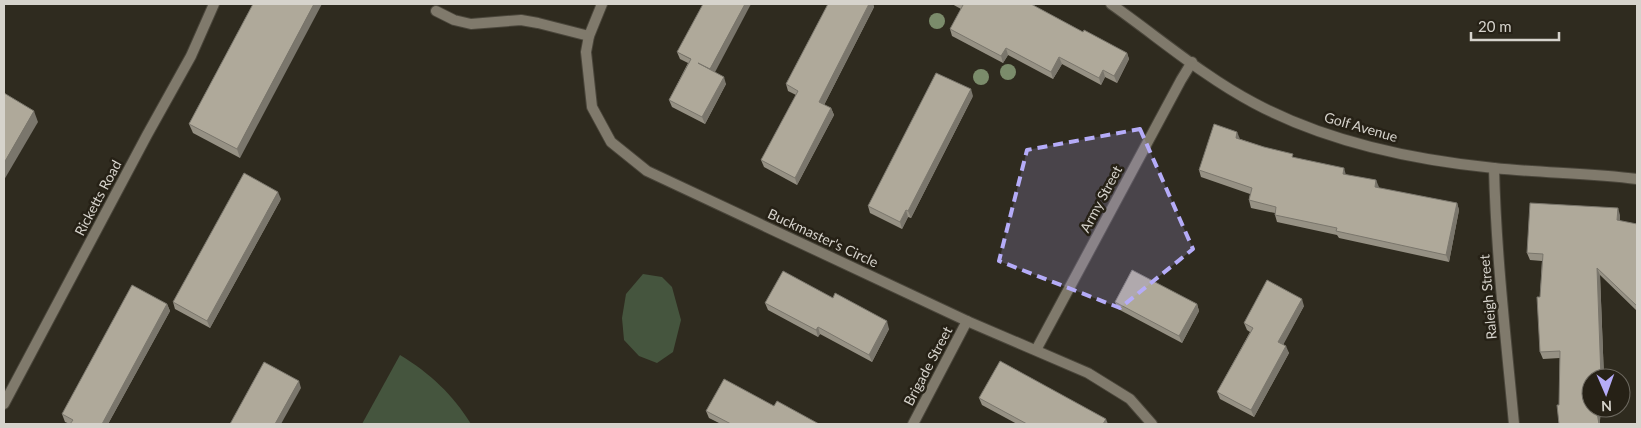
<svg xmlns="http://www.w3.org/2000/svg" width="1641" height="428" viewBox="0 0 1641 428" font-family="Lato,sans-serif">
  <style>
    .green { fill: #45553e }
    .lines { fill: none; stroke-linecap: round; stroke-linejoin: round }
    .street-casing { stroke: #4a463b; stroke-width: 12 }
    .street { stroke: #807a6c; stroke-width: 10 }
    .tree { fill: #7b8c6b }
    .wall { fill: #969184 }
    .shaded-wall { fill: #7a766c }
    .building { fill: #afa99a; stroke: #7a766c }
    .marked { fill: #b5acf8; fill-opacity: 0.2; stroke: #b5acf8; stroke-width: 4; stroke-dasharray: 10 6; stroke-linejoin: round }
    .labels { text-anchor: middle; stroke-width: 5; stroke-linejoin: round; paint-order: stroke }
    .street-label { font-size: 14px; fill: #d6d3cc; stroke: #262116 }
  </style>
  <rect width="100%" height="100%" fill="#2f2b1f"/>
  <g class="green">
    <polygon points="643,274 662,277 672,287 681,320 673,352 657,363 639,356 624,340 622,318 626,294"/>
    <path d="M 400,355 C 431,374 452,394 471,424 L 362,424 Z"/>
  </g>
  <g class="lines">
    <g class="street-casing">
      <g id="street">
        <polyline points="602,4 589,36 586,52 592,107 611,142 647,171 967,321 1088,373 1130,399 1152,424"/>
        <path d="M 1111,4 C 1158,37 1203,76 1254,103 C 1325,141 1414,160 1494,168 C 1542,173 1590,173 1637,179"/>
        <polyline points="436,11 454,20 471,24 521,20 538,23 589,36"/>
        <path d="M 1494,168 C 1496,254 1506,339 1514,424"/>
        <polyline points="1036,350 1181,80 1192,62"/>
        <polyline points="4,404 147,135 191,56 214,4"/>
        <polyline points="913,424 967,321"/>
      </g>
    </g>
    <use href="#street" class="street"/>
  </g>
  <g class="tree">
    <circle cx="937" cy="21" r="8"/>
    <circle cx="1008" cy="72" r="8"/>
    <circle cx="981" cy="77" r="8"/>
  </g>
  <g class="wall">
    <polygon points="253,4 240,158 193,133 189,124"/>
    <polygon points="828,4 873,4 874,7 824,105 831,108 834,115 797,185 764,167 761,160 796,95 788,91 786,84"/>
    <polygon points="952,4 1031,4 1083,32 1127,53 1129,59 1117,83 1105,77 1101,85 1062,64 1053,79 1008,55 1003,63 952,36 950,29 961,9"/>
    <polygon points="677,52 715,72 726,84 705,124 672,107 669,100 688,63 680,59"/>
    <polygon points="973,96 911,218 908,217 902,229 870,213 868,206"/>
    <polygon points="1240,139 1346,175 1376,180 1378,188 1457,203 1459,210 1449,262 1339,238 1337,235 1277,222 1275,215 1275,213 1251,208 1249,200 1250,194 1201,177 1199,170"/>
    <polygon points="281,199 210,328 175,309 173,302"/>
    <polygon points="1620,215 1620,221 1637,224 1637,311 1600,275 1604,378 1591,378 1591,408 1601,408 1600,420 1559,405 1560,358 1543,359 1540,352 1540,297 1542,261 1530,260 1527,253"/>
    <polygon points="833,298 889,329 872,362 820,334 818,337 768,310 765,303"/>
    <polygon points="1115,302 1197,304 1199,311 1182,343 1118,309"/>
    <polygon points="167,304 170,311 108,424 70,424 65,422 62,414"/>
    <polygon points="1304,306 1283,344 1289,353 1254,417 1220,399 1217,392 1250,332 1247,330 1244,323"/>
    <polygon points="979,398 1108,424 1017,424 982,405"/>
    <polygon points="774,406 819,424 721,424 709,418 706,411"/>
  </g>
  <g class="shaded-wall">
    <polygon points="314,4 322,4 240,158 237,149"/>
    <polygon points="745,4 751,4 713,76 710,69"/>
    <polygon points="869,4 873,4 874,7 822,109 819,102"/>
    <polygon points="1006,48 1008,55 1003,63 1001,56"/>
    <polygon points="1127,53 1129,59 1117,83 1114,76"/>
    <polygon points="1059,57 1062,64 1053,79 1051,72"/>
    <polygon points="1103,70 1105,77 1101,85 1099,78"/>
    <polygon points="724,77 726,84 705,124 702,117"/>
    <polygon points="971,89 973,96 911,218 908,211"/>
    <polygon points="831,108 834,115 797,185 795,178"/>
    <polygon points="34,111 38,122 4,180 4,163"/>
    <polygon points="1237,132 1240,139 1236,138"/>
    <polygon points="1344,168 1346,175 1343,174"/>
    <polygon points="1376,180 1379,187 1377,194 1375,187"/>
    <polygon points="278,192 281,199 210,328 207,321"/>
    <polygon points="1457,203 1459,210 1449,262 1446,255"/>
    <polygon points="1618,208 1620,215 1620,227 1617,220"/>
    <polygon points="906,210 908,217 902,229 900,222"/>
    <polygon points="1597,268 1600,275 1604,378 1601,378"/>
    <polygon points="1302,299 1304,306 1281,349 1278,342"/>
    <polygon points="167,304 170,311 108,424 102,424"/>
    <polygon points="1197,304 1199,311 1182,343 1179,336"/>
    <polygon points="887,321 889,329 872,362 869,355"/>
    <polygon points="818,327 820,334 818,337 816,330"/>
    <polygon points="1286,346 1289,353 1254,417 1251,410"/>
    <polygon points="299,381 301,388 281,424 275,424"/>
    <polygon points="1597,408 1601,408 1600,420 1600,424 1599,424 1597,413"/>
    <polygon points="1106,419 1108,424 1103,424"/>
  </g>
  <g class="building">
    <polygon points="253,4 314,4 237,149 189,124"/>
    <polygon points="703,4 745,4 710,69 698,63 724,77 702,117 669,100 691,59 677,52"/>
    <polygon points="828,4 869,4 819,102 831,108 795,178 761,160 798,91 786,84"/>
    <polygon points="962,4 1031,4 1083,32 1084,30 1127,53 1114,76 1103,70 1099,78 1059,57 1051,72 1006,48 1001,56 950,29 963,5"/>
    <polygon points="936,73 971,89 908,211 906,210 900,222 868,206"/>
    <polygon points="4,93 34,111 4,163"/>
    <polygon points="1214,124 1237,132 1236,138 1264,147 1293,154 1292,157 1344,168 1343,174 1376,180 1375,187 1457,203 1446,255 1336,231 1337,228 1275,215 1276,207 1249,200 1252,188 1199,170"/>
    <polygon points="244,173 278,192 207,321 173,302"/>
    <polygon points="1530,203 1618,208 1617,220 1637,224 1637,306 1597,268 1601,378 1591,378 1591,408 1597,408 1597,413 1599,424 1559,424 1557,405 1559,405 1560,351 1540,352 1537,297 1540,297 1543,254 1527,253"/>
    <polygon points="1132,270 1197,304 1179,336 1115,302"/>
    <polygon points="783,271 833,298 835,293 887,321 869,355 818,327 816,330 765,303"/>
    <polygon points="1267,280 1302,299 1278,342 1286,346 1251,410 1217,392 1253,328 1244,323"/>
    <polygon points="132,285 167,304 102,424 70,424 73,420 62,414"/>
    <polygon points="1000,361 1106,419 1103,424 1027,424 979,398"/>
    <polygon points="264,362 299,381 275,424 230,424"/>
    <polygon points="724,379 774,406 777,401 819,424 731,424 706,411"/>
  </g>
  <path class="marked" d="M 1140,129 L 1193,249 L 1120,308 L 999,261 L 1027,150 Z"/>
  <g class="labels">
    <g class="street-label">
      <text transform="translate(1361 127) rotate(16)" y="5">Golf Avenue</text>
      <text transform="translate(98 198) rotate(-62)" y="5">Ricketts Road</text>
      <text transform="translate(1101 199) rotate(-62)" y="5">Army Street</text>
      <text transform="translate(823 238) rotate(25)" y="5">Buckmaster's Circle</text>
      <text transform="translate(1488 297) rotate(-95)" y="5">Raleigh Street</text>
      <text transform="translate(928 366) rotate(-62)" y="5">Brigade Street</text>
    </g>
  </g>
  <rect width="1641" height="428" fill="none" stroke="#d6d3cc" stroke-width="10"/>
  <g transform="translate(1606 393) rotate(178)"><circle r="24" fill="#262116" stroke="#6c685f"/>
  <path d="M0-4L9 19L0 12L-9 19Z" fill="#b5acf8"/>
  <text y="-8" font-size="14" font-weight="bold" text-anchor="middle" fill="#d6d3cc">N</text>
  </g>
  <path d="M1471 32v8h88v-8" fill="none" stroke="#d6d3cc" stroke-width="2.5"/>
  <text x="1478" y="32" font-size="15" fill="#d6d3cc" stroke="#262116" stroke-width="4" paint-order="stroke">20 m</text>
</svg>
